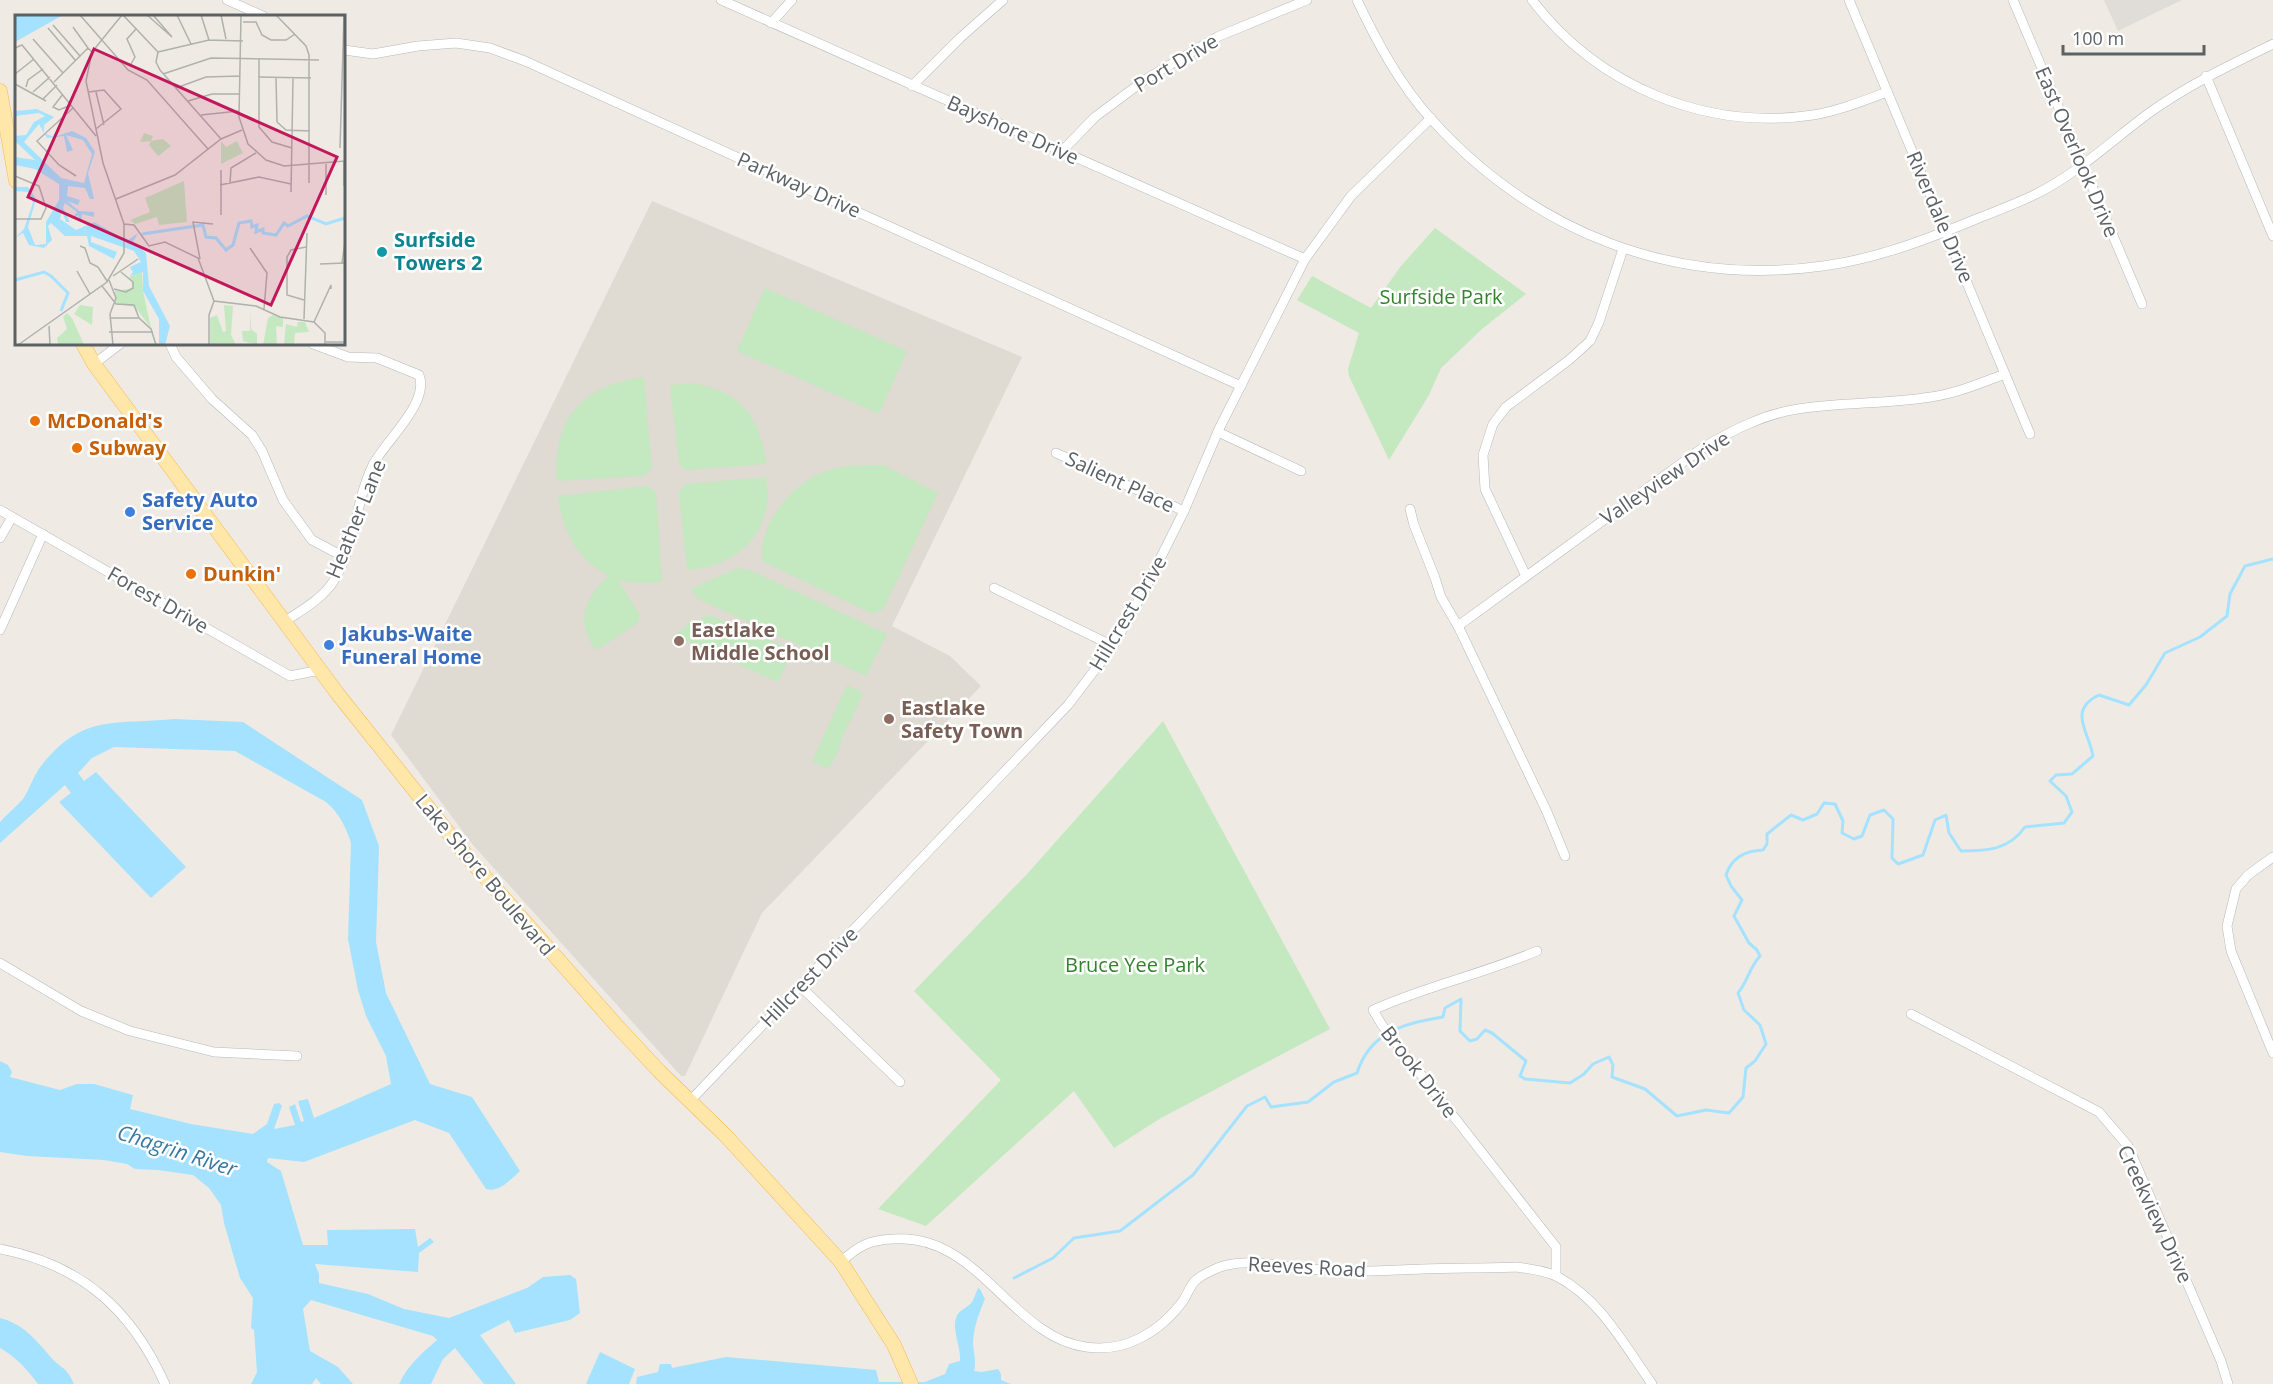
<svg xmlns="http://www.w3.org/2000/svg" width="2273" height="1384" viewBox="0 0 2273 1384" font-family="'Open Sans',sans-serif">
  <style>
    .industrial { fill: #e0ddd8 }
    .education { fill: #dfdad2 }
    .green { fill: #c4e8bf }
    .water { fill: #a4e2ff }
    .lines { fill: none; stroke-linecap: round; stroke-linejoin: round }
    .stream { stroke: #a4e2ff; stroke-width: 3 }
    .minor-casing { stroke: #b4b8bc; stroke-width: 10 }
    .primary-casing { stroke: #f9b753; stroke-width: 15 }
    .minor { stroke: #fff; stroke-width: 9 }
    .primary { stroke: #ffe7a9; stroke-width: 14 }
    .culture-dot { fill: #0f9aa8; stroke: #fff; stroke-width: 2 }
    .food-dot { fill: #e8710a; stroke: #fff; stroke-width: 2 }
    .shop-dot { fill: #3f7fe0; stroke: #fff; stroke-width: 2 }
    .education-dot { fill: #8d6e63; stroke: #fff; stroke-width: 2 }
    .labels { text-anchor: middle; stroke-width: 5; stroke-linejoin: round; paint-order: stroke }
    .street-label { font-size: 20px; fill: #5c6165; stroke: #fff }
    .culture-label { font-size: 20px; font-weight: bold; fill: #0d838f; stroke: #fff; text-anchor: start }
    .park-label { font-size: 20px; fill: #35822f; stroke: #fff }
    .food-label { font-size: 20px; font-weight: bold; fill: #c56008; stroke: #fff; text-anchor: start }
    .shop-label { font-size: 20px; font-weight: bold; fill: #366cbe; stroke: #fff; text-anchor: start }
    .education-label { font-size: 20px; font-weight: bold; fill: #785e54; stroke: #fff; text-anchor: start }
    .water-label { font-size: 21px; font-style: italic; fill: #3679a5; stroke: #fff }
    .inset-river { fill: none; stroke: #a4e2ff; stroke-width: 3 }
    .inset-road { fill: none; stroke: #b0b0ad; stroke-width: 1.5 }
    .view { fill: #c2185b; fill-opacity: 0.15; stroke: #c2185b; stroke-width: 3 }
    .inset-edge { fill: none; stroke: #5c6165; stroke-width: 3 }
  </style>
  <rect width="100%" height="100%" fill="#efebe4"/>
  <polygon class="industrial" points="2104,0 2182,0 2118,31"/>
  <polygon class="education" points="652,201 1022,357 892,626 950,656 981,686 762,913 685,1076 681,1076 473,845 391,735"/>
  <g class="green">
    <polygon points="1435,228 1526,294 1482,329 1441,368 1429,395 1389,460 1349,376 1348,369 1359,333 1297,300 1312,276 1371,308 1401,266"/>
    <polygon points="765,288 907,351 879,414 737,351"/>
    <path d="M 644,377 L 652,468 L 644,476 L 557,481 C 552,418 583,385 644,377 Z"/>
    <path d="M 693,383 C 741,392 761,417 766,464 L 685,470 L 679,464 L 670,385 Z"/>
    <path d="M 853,465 L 883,465 L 938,493 L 884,608 L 873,614 L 762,561 C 762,555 762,548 763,542 C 769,513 797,481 826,471 C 834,468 844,467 853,465 Z"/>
    <path d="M 766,477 C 767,486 769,497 767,505 C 761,546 725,568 687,570 L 679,491 L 686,484 Z"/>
    <path d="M 648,486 L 656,493 L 662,582 L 635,583 L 618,580 L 640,615 L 638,623 L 596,650 C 575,621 584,597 609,576 C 576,558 563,532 558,496 Z"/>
    <polygon points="738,568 752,571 887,634 866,676 698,599 691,589"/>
    <polygon points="709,615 793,650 778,682 675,636 688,624"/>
    <polygon points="847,685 860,691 863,694 843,736 838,752 828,769 812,761"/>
    <polygon points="1163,721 1330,1029 1161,1118 1114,1148 1074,1091 926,1226 878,1209 1001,1080 914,991 1028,873"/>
  </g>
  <g class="water">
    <path d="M 174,719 L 243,722 L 362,800 L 379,846 L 376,942 L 386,993 L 430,1084 L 472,1097 L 520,1171 C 511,1179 500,1193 486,1189 L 449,1133 L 415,1120 L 304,1162 L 268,1158 L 267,1162 L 281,1171 L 303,1245 L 328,1245 L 327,1230 L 415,1229 L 418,1247 L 430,1238 L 434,1242 L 419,1253 L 418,1272 L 315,1264 L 319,1274 L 319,1283 L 368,1294 L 404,1309 L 449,1318 L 527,1288 L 543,1277 L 570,1275 L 576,1279 L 580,1313 L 570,1320 L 515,1333 L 509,1320 L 480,1335 L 516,1384 L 484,1384 L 455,1348 L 443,1359 L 431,1384 L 399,1384 C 408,1365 421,1354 437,1340 L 433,1336 L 311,1300 L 303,1309 L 310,1351 L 338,1367 L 353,1384 L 321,1384 L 316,1378 L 312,1384 L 251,1384 L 257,1372 L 254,1330 L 251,1328 L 253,1298 L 240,1278 L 224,1223 L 221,1205 L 209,1188 L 193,1175 L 158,1170 L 135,1169 L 127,1164 L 104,1160 L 27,1156 L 0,1152 L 0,1061 L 8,1065 L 12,1072 L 10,1077 L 60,1090 L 77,1084 L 94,1084 L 133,1095 L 130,1109 L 191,1124 L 253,1134 L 267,1124 L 274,1104 L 279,1103 L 282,1106 L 274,1129 L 295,1125 L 289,1107 L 295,1104 L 301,1122 L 304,1121 L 298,1101 L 308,1099 L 314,1118 L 391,1084 L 386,1056 L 366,1016 L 358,990 L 348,939 L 351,843 C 346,827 339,813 326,802 L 235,751 L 114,747 L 92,758 L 78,773 L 84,781 L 96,772 L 186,867 L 151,898 L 59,802 L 71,793 L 65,785 L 0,843 L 0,822 C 7,814 16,807 23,799 C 30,789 33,776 41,766 C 83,713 115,725 174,719 Z"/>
    <path d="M 978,1288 L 980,1289 L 985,1299 C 979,1313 974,1326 973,1342 C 973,1352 977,1361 974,1371 L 982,1372 L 998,1369 L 1001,1374 L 1001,1380 L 1011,1384 L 636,1384 L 637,1377 L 658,1372 L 660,1364 L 671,1364 L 672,1368 L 726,1357 L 876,1370 L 879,1382 L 925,1382 L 945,1374 L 949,1364 L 960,1361 C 961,1347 952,1331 956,1318 C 959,1309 968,1308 972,1302 C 974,1298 976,1293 978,1288 Z"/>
    <path d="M 0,1318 C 23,1324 34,1338 49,1355 C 60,1369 66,1365 74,1384 L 38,1384 C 27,1369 16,1357 0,1348 Z"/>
    <polygon points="600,1352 635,1369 629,1384 586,1384"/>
  </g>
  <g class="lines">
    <path class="stream" d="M 1014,1278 L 1053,1258 L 1074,1238 L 1120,1231 L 1193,1175 L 1247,1106 L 1265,1097 L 1271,1107 L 1308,1102 L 1334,1082 L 1357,1073 C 1370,1032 1404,1023 1443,1017 L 1445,1008 L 1461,999 L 1460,1031 L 1470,1041 L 1477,1039 L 1485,1030 L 1492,1033 L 1526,1061 L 1520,1076 L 1525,1079 L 1570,1083 L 1584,1074 L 1593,1064 L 1609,1057 L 1613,1065 L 1612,1077 L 1645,1089 L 1677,1116 L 1706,1110 L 1729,1113 L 1743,1097 L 1746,1068 L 1755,1061 L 1766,1044 L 1760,1025 L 1744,1010 L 1738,993 C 1748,981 1749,968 1760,956 L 1757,950 L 1749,943 L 1734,916 L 1742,900 L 1731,886 L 1726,875 C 1732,857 1745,851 1763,850 L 1767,844 L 1767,834 L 1791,815 L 1803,820 L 1817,814 L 1824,803 L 1835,804 L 1843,821 L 1842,833 L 1854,839 L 1862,836 L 1870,815 L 1884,810 L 1893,819 L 1892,858 L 1898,864 L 1923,855 L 1935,820 L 1946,815 L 1949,833 L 1961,851 C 1987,851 2009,850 2025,827 L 2064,823 L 2072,812 L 2066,796 L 2050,781 L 2056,775 L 2072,774 L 2093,756 C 2089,732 2067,710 2099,695 L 2129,705 L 2146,685 L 2165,653 L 2200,637 L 2227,616 L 2230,594 L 2245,566 L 2273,559"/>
    <g class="minor-casing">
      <g id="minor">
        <polyline points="227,0 263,16"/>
        <polyline points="721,0 1305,259"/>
        <path d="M 1357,0 C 1377,42 1400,85 1432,120 C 1534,232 1672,287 1823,266 C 1876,259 1925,240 1974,220 C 1994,212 2015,204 2034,195 C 2077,174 2111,141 2149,113 C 2188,85 2230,65 2273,44"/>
        <path d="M 1532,0 C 1598,86 1705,131 1813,115 C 1838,111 1863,101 1887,92"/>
        <polyline points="1849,0 2030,434"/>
        <polyline points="2013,0 2142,304"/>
        <polyline points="771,23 792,0"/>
        <polyline points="344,50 373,54 418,46 456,43 490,48 525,61 1241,386"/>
        <polyline points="2206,76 2273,236"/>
        <polyline points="912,86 960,38 1003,0"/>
        <polyline points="1062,151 1095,117 1146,79 1217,37 1307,0"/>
        <polyline points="170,344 176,357 212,399 252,435 262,451 283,500 312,540 344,557"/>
        <polyline points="94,364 120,344"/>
        <polyline points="1218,432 1301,471"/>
        <polyline points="1056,453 1184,511"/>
        <polyline points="1410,509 1414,525 1435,578 1441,597 1459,628 1547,812 1565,856"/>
        <polyline points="0,510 290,676 320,670"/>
        <polyline points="0,538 12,517"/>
        <polyline points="1526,576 1485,489 1483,455 1493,424 1506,407 1569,360 1590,341 1599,322 1623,249"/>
        <polyline points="994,588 1113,646"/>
        <path d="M 284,622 C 300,611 322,599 333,582 C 356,547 355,501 373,465 C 385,441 430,403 419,375 L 377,358 L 348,357 L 313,344"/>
        <path d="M 1458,626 L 1704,447 C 1733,430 1764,414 1798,409 C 1842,402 1887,404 1931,397 C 1957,393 1981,383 2005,374"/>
        <polyline points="0,630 43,534"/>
        <polyline points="2273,857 2248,875 2236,889 2227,926 2231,951 2273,1053"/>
        <path d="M 1537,951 C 1483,974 1426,986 1373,1010 L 1382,1025 L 1556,1247 L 1556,1276"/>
        <polyline points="0,963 81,1011 130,1031 214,1052 297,1056"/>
        <polyline points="801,987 900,1082"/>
        <polyline points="1911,1014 2099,1112 2128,1146 2221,1361 2228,1384"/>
        <polyline points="690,1101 1068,705 1113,646 1144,591 1184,511 1219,429 1305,259 1351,196 1431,118"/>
        <path d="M 0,1249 C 82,1265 131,1309 165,1384"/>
        <path d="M 841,1262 C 858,1246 869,1240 893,1239 C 978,1232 1011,1337 1086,1347 C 1125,1353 1160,1332 1183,1301 C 1187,1295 1190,1286 1195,1281 C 1201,1275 1218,1267 1227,1265 C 1249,1260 1268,1264 1290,1267 C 1309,1269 1330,1271 1349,1271 C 1373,1272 1398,1270 1422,1269 C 1454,1268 1486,1268 1517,1267 C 1531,1269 1546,1271 1558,1277 C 1600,1299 1625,1346 1652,1384"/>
      </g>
    </g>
    <g class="primary-casing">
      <g id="primary">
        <polyline points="0,91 16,181"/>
        <polyline points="83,344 94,364 337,693 470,860 617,1026 659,1071 726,1136 841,1262 894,1345 911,1384"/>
      </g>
    </g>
    <use href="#minor" class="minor"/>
    <use href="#primary" class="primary"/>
  </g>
  <circle class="culture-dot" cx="382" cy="252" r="6"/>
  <g class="food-dot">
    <circle cx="35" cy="421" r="6"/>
    <circle cx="77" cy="448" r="6"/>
    <circle cx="191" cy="574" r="6"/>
  </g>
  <g class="shop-dot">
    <circle cx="130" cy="512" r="6"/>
    <circle cx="329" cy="645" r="6"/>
  </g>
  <g class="education-dot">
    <circle cx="679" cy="641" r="6"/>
    <circle cx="889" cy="719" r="6"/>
  </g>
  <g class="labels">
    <g class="street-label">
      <text transform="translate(1176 63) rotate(-31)" y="7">Port Drive</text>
      <text transform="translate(1013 130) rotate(24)" y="7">Bayshore Drive</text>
      <text transform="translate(2077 152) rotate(67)" y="7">East Overlook Drive</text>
      <text transform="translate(799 185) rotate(24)" y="7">Parkway Drive</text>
      <text transform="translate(1940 217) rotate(67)" y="7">Riverdale Drive</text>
      <text transform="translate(1665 478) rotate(-34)" y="7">Valleyview Drive</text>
      <text transform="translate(1120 482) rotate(25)" y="7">Salient Place</text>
      <text transform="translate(356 519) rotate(-68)" y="7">Heather Lane</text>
      <text transform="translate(158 600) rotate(30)" y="7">Forest Drive</text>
      <text transform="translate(1128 613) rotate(-59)" y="7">Hillcrest Drive</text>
      <text transform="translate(485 875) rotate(50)" y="7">Lake Shore Boulevard</text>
      <text transform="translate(809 977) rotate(-46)" y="7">Hillcrest Drive</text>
      <text transform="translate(1419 1072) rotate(52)" y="7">Brook Drive</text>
      <text transform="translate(2155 1214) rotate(65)" y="7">Creekview Drive</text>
      <text transform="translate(1307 1267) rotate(3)" y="7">Reeves Road</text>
    </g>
    <g class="culture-label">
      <text x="394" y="247">Surfside<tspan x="394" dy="23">Towers 2</tspan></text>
    </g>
    <g class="park-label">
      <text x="1441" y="304">Surfside Park</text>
      <text x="1135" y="972">Bruce Yee Park</text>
    </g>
    <g class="food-label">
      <text x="47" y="428">McDonald's</text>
      <text x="89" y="455">Subway</text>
      <text x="203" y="581">Dunkin'</text>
    </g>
    <g class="shop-label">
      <text x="142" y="507">Safety Auto<tspan x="142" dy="23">Service</tspan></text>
      <text x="341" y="641">Jakubs-Waite<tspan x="341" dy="23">Funeral Home</tspan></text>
    </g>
    <g class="education-label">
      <text x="691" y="637">Eastlake<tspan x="691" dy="23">Middle School</tspan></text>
      <text x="901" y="715">Eastlake<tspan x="901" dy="23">Safety Town</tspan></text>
    </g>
    <g class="water-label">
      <text transform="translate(177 1151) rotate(18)" y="7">Chagrin River</text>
    </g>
  </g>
  <g transform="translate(15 15)">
    <rect width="330" height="330" fill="#efebe4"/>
    <path d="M 129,118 L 138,121 L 136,126 L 148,124 L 156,131 L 143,141 L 134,130 L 136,126 L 125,127 ZM 206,126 L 211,132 L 222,126 L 228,138 L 206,149 ZM 169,166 L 172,207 L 144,210 L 142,202 L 120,209 L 115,205 L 135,197 L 130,183 ZM 127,257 L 128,276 L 136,313 L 120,292 L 101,289 L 100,276 L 119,273 L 114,262 ZM 65,290 L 78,292 L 77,310 L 59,299 ZM 209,290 L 218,291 L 216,320 L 221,330 L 195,330 L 195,303 L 202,300 L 208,317 L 211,316 ZM 235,293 L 236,314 L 242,319 L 242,330 L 228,326 L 227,316 L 235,316 ZM 52,298 L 57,303 L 69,330 L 43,330 L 42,323 L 52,314 L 48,302 ZM 258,300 L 268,303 L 268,312 L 261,311 L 262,330 L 248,330 L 253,303 ZM 283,307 L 290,307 L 294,317 L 280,318 L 279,330 L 269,330 L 271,309 L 282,312 Z" fill="#c4e8bf"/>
    <path d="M 0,0 L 48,0 L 0,27 ZM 22,94 L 39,102 L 29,110 L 29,118 L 39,122 L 57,116 L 71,123 L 80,137 L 73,158 L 79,184 L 75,184 L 70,173 L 53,171 L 52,181 L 65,185 L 63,190 L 52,186 L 64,196 L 79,197 L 79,202 L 67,199 L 66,208 L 63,200 L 56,205 L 62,197 L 50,188 L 48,193 L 55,207 L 51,207 L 47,196 L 45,204 L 61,215 L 79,207 L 112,226 L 123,218 L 118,227 L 131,238 L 134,271 L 155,311 L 150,330 L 144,330 L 144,304 L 128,276 L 128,257 L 115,261 L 118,257 L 115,252 L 126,247 L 119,236 L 76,221 L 76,227 L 102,237 L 99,244 L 74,231 L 72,221 L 50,221 L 36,208 L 33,211 L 37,225 L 29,233 L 14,230 L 8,218 L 0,223 L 9,214 L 18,188 L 14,177 L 0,176 L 0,172 L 13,172 L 21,184 L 13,212 L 20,230 L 31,229 L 31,207 L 44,185 L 44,169 L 20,154 L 0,150 L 0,142 L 20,145 L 1,127 L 0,121 L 11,120 L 19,107 L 30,101 L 24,98 L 0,101 L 0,96 ZM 24,109 L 32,123 L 49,121 L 52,137 L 58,135 L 51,120 L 68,125 L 77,139 L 69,168 L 46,163 L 9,127 Z" fill="#a4e2ff" fill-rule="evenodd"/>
    <path class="inset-river" d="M 127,219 L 188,210 L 191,222 L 201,223 L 211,235 L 218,230 L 224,208 L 236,206 L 237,212 L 242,210 L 241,217 L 248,214 L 248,218 L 261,220 L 269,208 L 273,211 L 292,201 L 311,209 L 330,203M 0,265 L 29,257 L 36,261 L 53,278 L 46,296"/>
    <path class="inset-road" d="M 65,0 L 113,55 L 132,65 L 193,134M 108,0 L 143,37M 132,0 L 157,22M 138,0 L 157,22M 162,0 L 176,29M 186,0 L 194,25M 206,0 L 211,24M 226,0 L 224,102 L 233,129 L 251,145 L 269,151 L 330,146M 261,0 L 291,31 L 294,40 L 294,168M 228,7 L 241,7 L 247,20 L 256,25 L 271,25 L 280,19M 38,10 L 65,41M 58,12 L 73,33M 33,13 L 61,46M 18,24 L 48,58M 0,33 L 7,30 L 81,121M 143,37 L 141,47 L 145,55 L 206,124M 143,37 L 194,25 L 228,26M 244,43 L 244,112 L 257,127 L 277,133M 116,49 L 120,42 L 112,24 L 121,14M 0,59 L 19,44M 148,59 L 196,43 L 304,45M 243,62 L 296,63M 261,62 L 262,107 L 271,115 L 295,116M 39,67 L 73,33 L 77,37M 0,69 L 31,86M 11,72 L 13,65 L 28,54M 161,73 L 191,62 L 225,61M 18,77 L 35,62M 73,77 L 89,75 L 106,94 L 81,114M 81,77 L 89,110M 48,79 L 38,92 L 44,95 L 56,90M 28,84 L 42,70M 173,86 L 197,79 L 225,79M 58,93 L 22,126 L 44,150 L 61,161M 186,100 L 224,96M 325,133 L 329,0M 206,155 L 206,200M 0,161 L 24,171 L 31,193 L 26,204 L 0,204M 215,168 L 216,153 L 241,138M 205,170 L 244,162 L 276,169M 329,171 L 329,146M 276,177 L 278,63M 311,180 L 311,147M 101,184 L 160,160 L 206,124 L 227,115M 109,209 L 119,210 L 134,231 L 150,227 L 183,243 L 199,286 L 241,291 L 265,302 L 299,307 L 310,318 L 310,330M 65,231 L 70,233 L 75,248 L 83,252 L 92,266M 235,233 L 252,258 L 249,294M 185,244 L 178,207 L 198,209M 327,248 L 330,227M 305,249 L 330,248M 62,256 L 75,279M 98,261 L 123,244M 94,265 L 101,283 L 95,299 L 98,330M 87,271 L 101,289 L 119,290 L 124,303 L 136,314 L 141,330M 99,274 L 111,277 L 118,273 L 118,267 L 106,257M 289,285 L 272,280 L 272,242 L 276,235 L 291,232M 95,303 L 124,303M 289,304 L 292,218M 299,307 L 316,270 L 316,274M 34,311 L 35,330M 94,317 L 138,317M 311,327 L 330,327M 3,330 L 92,267 L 109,238 L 109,209 L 88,148 L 71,66 L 77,37 L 107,0M 194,330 L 194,300 L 199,286"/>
    <path class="view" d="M 79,34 L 322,142 L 256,290 L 13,182 Z"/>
    <rect width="330" height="330" class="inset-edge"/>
  </g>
  <path d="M2063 45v9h141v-9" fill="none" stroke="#5c6165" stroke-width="3"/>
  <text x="2072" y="45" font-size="18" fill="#5c6165" stroke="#ffffff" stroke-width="4.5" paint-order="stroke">100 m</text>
</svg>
